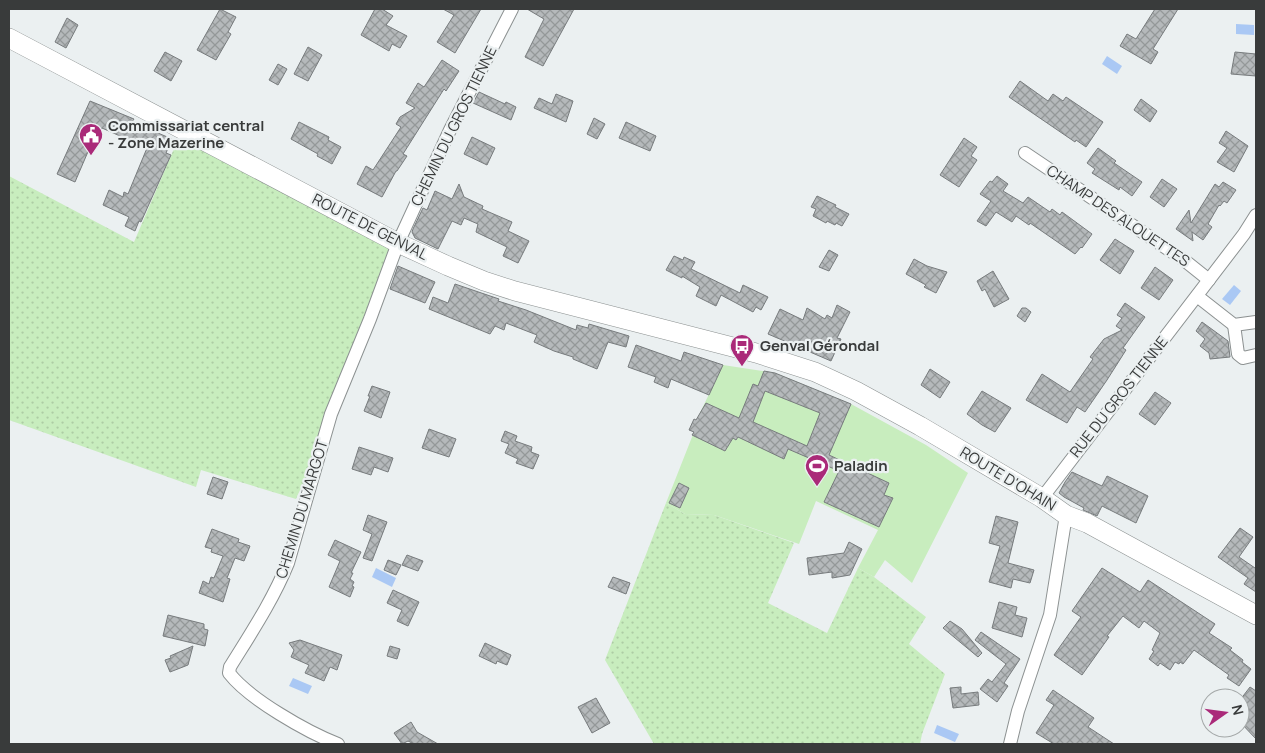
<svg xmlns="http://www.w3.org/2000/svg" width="1265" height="753" viewBox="0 0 1265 753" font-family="Manrope,sans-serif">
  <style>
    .grass { fill: url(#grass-dots) }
    .garden { fill: #c8edbe }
    .water { fill: #aac8f4 }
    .building { fill: url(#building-cross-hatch); stroke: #777b7d; fill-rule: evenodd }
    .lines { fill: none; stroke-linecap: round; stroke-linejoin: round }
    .minor-casing { stroke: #8c9191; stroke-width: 14 }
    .secondary-casing { stroke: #8c9191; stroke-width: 20 }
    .minor { stroke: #fff; stroke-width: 12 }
    .secondary { stroke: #fff; stroke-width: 19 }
    .labels { text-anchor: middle; stroke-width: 4.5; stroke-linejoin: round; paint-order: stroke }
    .poi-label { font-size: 15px; font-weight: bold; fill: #393b3b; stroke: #ebf0f1; text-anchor: start }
    .street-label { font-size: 15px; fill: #393b3b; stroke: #ebf0f1 }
  </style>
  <defs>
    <pattern id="grass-dots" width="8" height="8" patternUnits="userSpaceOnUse" patternTransform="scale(1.25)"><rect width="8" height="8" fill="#c8edbe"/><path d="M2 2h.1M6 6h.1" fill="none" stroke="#adcca4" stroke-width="1.8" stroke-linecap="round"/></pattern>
    <pattern id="building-cross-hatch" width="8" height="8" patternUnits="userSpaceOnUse" patternTransform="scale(1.25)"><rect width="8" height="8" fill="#b5b9bb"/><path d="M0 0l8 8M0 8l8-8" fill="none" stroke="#949899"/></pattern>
  </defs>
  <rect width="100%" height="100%" fill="#ebf0f1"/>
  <g class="grass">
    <polygon points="179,137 398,248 329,425 296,499 201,470 196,487 9,420 9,176 134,242"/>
    <polygon points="666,503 685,514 714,515 794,543 768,603 827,633 858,568 874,577 926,617 909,644 945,674 922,734 920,744 654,744 605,660"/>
  </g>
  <polygon class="garden" points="723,365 775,373 851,404 926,445 968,473 912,583 885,560 874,577 858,568 878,530 816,501 799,544 714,515 685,514 666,503 692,437 701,419 698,417"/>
  <g class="water">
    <polygon points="1236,24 1254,25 1254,35 1236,34"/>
    <polygon points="1107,56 1122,66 1117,74 1102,64"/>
    <polygon points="1234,285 1241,291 1230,305 1222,299"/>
    <polygon points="376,568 396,578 392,587 372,577"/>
    <polygon points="293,678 312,686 308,694 289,686"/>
    <polygon points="937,725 959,734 955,742 934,733"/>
  </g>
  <g class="building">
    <polygon points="220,9 236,17 228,32 231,34 216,60 197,50"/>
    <polygon points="375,9 382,9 393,16 386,25 407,36 400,48 392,44 389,51 361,35"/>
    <polygon points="443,9 481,9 455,53 437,42 454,15"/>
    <polygon points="527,9 574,9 543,66 525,57 544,19"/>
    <polygon points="1155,9 1178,9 1153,49 1158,52 1151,64 1120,46 1127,34 1136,39"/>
    <polygon points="67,18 78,25 66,48 55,42"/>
    <polygon points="308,47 322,55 308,81 294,74"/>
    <polygon points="165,52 182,61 171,81 154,71"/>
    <polygon points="1235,52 1256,54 1256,76 1231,74"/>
    <polygon points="442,60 459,71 446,91 444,89 403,154 407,156 397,171 396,171 382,197 357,184 366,166 373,170 401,127 396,124 400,117 415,108 406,103 418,83 424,87"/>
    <polygon points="278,64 287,69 278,85 269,80"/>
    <polygon points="1020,81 1048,101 1053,94 1063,101 1066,97 1103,122 1086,147 1076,140 1075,142 1009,97"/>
    <polygon points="479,92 505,104 506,102 516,107 511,120 473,103"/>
    <polygon points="556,94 573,101 566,122 534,108 539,98 552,104"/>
    <polygon points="1141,99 1157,111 1150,122 1134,110"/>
    <polygon points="90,101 134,119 132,122 172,139 166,153 171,155 141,222 139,221 135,231 125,226 129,217 103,205 109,190 123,197 124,192 128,194 147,148 102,128 99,135 96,133 75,182 57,174"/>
    <polygon points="594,118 605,124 597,139 587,134"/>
    <polygon points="299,122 329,137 328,140 341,147 332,164 317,156 318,154 291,139"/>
    <polygon points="626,122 656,136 650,151 619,138"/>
    <polygon points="1226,131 1248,146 1234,172 1217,162 1227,148 1219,143"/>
    <polygon points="472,137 495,148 487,165 464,154"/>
    <polygon points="964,138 977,147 971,156 977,160 959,187 940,175"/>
    <polygon points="1098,148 1116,161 1114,163 1142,182 1132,196 1120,187 1119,190 1092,173 1095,169 1087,163"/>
    <polygon points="997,176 1008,184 1003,191 1023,203 1028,197 1050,212 1052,209 1060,215 1062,212 1092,234 1082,248 1081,247 1075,254 1030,223 1029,225 1016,216 1012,222 996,212 986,226 977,221 991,201 980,194 990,181 992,182"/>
    <polygon points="1162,179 1177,189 1164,207 1150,197"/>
    <polygon points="1223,182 1236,190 1227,203 1224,201 1220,206 1219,205 1208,224 1212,227 1203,240 1192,232 1193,241 1176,229 1189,210 1191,223 1215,184 1219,187"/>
    <polygon points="459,184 464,197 483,206 482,209 512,222 508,231 529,241 518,263 503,256 507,247 476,232 478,224 464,218 461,225 452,221 438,249 415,238 412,232 413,229 423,208 427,210 435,191 452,199"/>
    <polygon points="817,196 836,205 835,207 849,214 842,226 836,223 835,225 827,221 826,223 813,216 816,209 811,207"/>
    <polygon points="1115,239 1134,251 1120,274 1100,260"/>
    <polygon points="829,250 838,255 829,271 819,267"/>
    <polygon points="674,256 683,260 684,257 695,262 691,269 740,293 743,285 768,297 761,310 756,307 753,312 721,295 716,306 696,296 700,287 682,276 682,278 666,270"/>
    <polygon points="914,259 927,266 947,272 936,293 924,287 926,285 906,274"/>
    <polygon points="398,266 435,282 425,303 390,289"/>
    <polygon points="1155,267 1173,280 1159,300 1141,288"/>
    <polygon points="993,271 1009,299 994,307 985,289 982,291 977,281"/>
    <polygon points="455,284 499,299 498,301 526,310 576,330 577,325 588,328 589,324 629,336 626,347 608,342 597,369 573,359 573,357 554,351 534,342 537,335 506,323 504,330 495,326 490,334 429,309 433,297 448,303"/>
    <polygon points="1125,303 1145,317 1123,348 1126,350 1107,380 1085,412 1077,407 1067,423 1026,400 1042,374 1070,392 1093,359 1090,357 1104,339 1122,330 1116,326 1122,318 1117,315"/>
    <polygon points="837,305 850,312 837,338 841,339 831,361 768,334 780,309 803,320 807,308 825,319 827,315 832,318"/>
    <polygon points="1022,308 1026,308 1031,312 1025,322 1017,316"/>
    <polygon points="1202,322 1228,341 1230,357 1210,359 1209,353 1200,346 1205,339 1196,331"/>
    <polygon points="636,345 681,361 684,352 723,365 709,395 671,379 668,388 654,382 656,377 628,367"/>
    <polygon points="930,369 950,382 940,398 921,385"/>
    <path d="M 764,371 L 775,373 L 851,404 L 829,455 L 889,483 L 884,495 L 893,498 L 879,527 L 824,502 L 839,471 L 788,449 L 784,459 L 738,437 L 736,440 L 733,438 L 725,451 L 692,435 L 694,432 L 689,430 L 694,419 L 696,420 L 706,403 L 739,418 L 753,384 L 758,386 ZM 765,391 L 820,413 L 807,446 L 753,422 Z"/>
    <polygon points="372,386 390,392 381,418 364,411 370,396 368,396"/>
    <polygon points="982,391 1011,408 995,432 982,425 967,414"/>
    <polygon points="1155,392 1171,403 1155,425 1139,414"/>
    <polygon points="429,429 456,439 449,457 422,448"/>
    <polygon points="505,431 517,436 515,441 532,447 531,452 539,455 533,469 516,463 518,459 505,453 509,444 501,441"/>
    <polygon points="359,447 393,458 388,472 374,467 371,475 352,469"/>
    <polygon points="1072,472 1102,486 1107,476 1148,496 1136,523 1102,506 1097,516 1083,510 1084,508 1064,497 1059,493 1065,482"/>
    <polygon points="213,477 228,482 222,499 207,494"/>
    <polygon points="679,483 689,488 680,508 669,503"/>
    <polygon points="368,515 387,522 372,561 363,558 372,534 363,530"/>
    <polygon points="996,516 1018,522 1008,563 1034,570 1030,583 1013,579 1011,588 989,582 1000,546 989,543"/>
    <polygon points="1240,528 1253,537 1239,557 1255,568 1256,567 1256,592 1244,584 1248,578 1218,557"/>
    <polygon points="212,529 239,539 238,542 250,546 244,561 235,558 227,578 230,579 223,602 199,593 203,581 209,584 211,577 214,578 223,556 211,552 212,549 205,547"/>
    <polygon points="335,540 361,552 351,573 353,573 350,579 354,582 352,586 354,587 350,597 329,587 340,561 328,555"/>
    <polygon points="849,542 862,549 850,575 832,578 832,572 809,575 807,558 844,553"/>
    <polygon points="407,555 423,561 418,571 402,565"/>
    <polygon points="388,560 401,565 396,575 384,570"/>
    <polygon points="1102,568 1140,592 1148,580 1215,624 1209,633 1232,648 1230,650 1243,660 1242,662 1251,669 1239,686 1227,678 1229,675 1194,650 1183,664 1180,662 1179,664 1175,662 1170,670 1160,663 1158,666 1149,659 1154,651 1152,650 1160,633 1144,621 1139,628 1123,616 1107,636 1109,637 1082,675 1054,655 1081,617 1072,611"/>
    <polygon points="613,577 630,583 626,594 608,587"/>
    <polygon points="393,590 419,602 408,626 397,621 402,610 387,603"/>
    <polygon points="999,602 1017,607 1015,615 1027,618 1022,637 992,628"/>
    <polygon points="168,615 204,624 204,629 208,630 205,646 163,636"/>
    <polygon points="950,621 962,629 982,653 978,657 943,628"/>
    <polygon points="981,632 1020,659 1004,683 1008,686 997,702 980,689 988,679 992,682 1006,664 975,640"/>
    <polygon points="300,640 342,655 337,670 330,667 324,681 305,673 309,665 291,657 294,650 289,643"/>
    <polygon points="485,643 511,655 507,665 497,661 496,664 479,656"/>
    <polygon points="193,646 188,665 170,672 165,660 171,658 170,656"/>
    <polygon points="390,646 400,649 397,659 387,656"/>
    <polygon points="961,687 961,694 978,692 979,705 953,708 950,688"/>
    <polygon points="1250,687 1256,691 1256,739 1240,722 1240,700"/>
    <polygon points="1053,690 1094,718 1088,727 1114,744 1054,744 1036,733 1054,705 1046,700"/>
    <polygon points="596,698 610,723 592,733 578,707"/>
    <polygon points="411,722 417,732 438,744 414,744 408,741 402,744 394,733"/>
  </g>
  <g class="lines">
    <g class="minor-casing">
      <g id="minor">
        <polyline points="1025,153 1184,260 1209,280"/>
        <polyline points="1197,296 1234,325 1256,322"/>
        <polyline points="1234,325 1238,354 1243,358 1256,355"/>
        <polyline points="1042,498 1244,234 1256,215"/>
        <path d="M 338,744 C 307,732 249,699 229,673 L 230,667 C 251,633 273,600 288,563 L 331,414 L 370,319 L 398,243 L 450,130 L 512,9"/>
        <polyline points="1010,744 1018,711 1050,615 1066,515"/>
      </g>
    </g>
    <g class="secondary-casing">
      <polyline id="secondary" points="9,38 398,243 448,266 484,281 515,291 756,353 815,372 856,391 920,426 1042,498 1066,515 1087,523 1256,615"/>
    </g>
    <use href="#minor" class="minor"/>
    <use href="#secondary" class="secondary"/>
  </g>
  <defs>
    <g id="civic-pin" transform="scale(1.25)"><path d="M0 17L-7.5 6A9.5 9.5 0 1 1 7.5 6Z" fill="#aa2a79" stroke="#ebf0f1"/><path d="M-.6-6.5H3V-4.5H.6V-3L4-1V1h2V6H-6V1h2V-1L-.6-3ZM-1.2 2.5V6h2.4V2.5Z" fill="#fff"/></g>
    <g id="bus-pin" transform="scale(1.25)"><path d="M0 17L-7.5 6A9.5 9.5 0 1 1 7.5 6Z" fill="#aa2a79" stroke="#ebf0f1"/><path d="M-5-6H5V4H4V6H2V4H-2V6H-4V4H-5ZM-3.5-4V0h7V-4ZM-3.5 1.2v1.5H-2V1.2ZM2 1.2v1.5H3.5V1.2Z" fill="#fff"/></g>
    <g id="stadium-pin" transform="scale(1.25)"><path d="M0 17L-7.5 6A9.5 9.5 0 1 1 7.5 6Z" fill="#aa2a79" stroke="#ebf0f1"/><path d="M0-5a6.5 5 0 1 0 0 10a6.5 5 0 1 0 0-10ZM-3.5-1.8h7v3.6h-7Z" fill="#fff"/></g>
  </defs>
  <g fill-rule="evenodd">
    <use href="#civic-pin" x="91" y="135"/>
    <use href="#bus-pin" x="742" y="346"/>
    <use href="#stadium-pin" x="817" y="466"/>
  </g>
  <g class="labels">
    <g class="poi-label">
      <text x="108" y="131">Commissariat central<tspan x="108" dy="17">- Zone Mazerine</tspan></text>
      <text x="760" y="351">Genval Gérondal</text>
      <text x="834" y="471">Paladin</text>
    </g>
    <g class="street-label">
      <text transform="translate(454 126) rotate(-64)" y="5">CHEMIN DU GROS TIENNE</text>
      <text transform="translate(1118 216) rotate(34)" y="5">CHAMP DES ALOUETTES</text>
      <text transform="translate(370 227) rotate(27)" y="5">ROUTE DE GENVAL</text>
      <text transform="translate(1119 397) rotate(-52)" y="5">RUE DU GROS TIENNE</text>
      <text transform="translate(1008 479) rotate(31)" y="5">ROUTE D'OHAIN</text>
      <text transform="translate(302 509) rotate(-73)" y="5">CHEMIN DU MARGOT</text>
    </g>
  </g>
  <rect width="1265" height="753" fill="none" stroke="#393b3b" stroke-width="20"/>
  <g transform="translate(1225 713) rotate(76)"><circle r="24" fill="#ebf0f1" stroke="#a4a8a8"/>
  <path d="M0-4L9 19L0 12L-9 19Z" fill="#aa2a79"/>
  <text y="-8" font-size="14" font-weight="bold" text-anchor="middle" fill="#393b3b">N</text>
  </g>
</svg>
